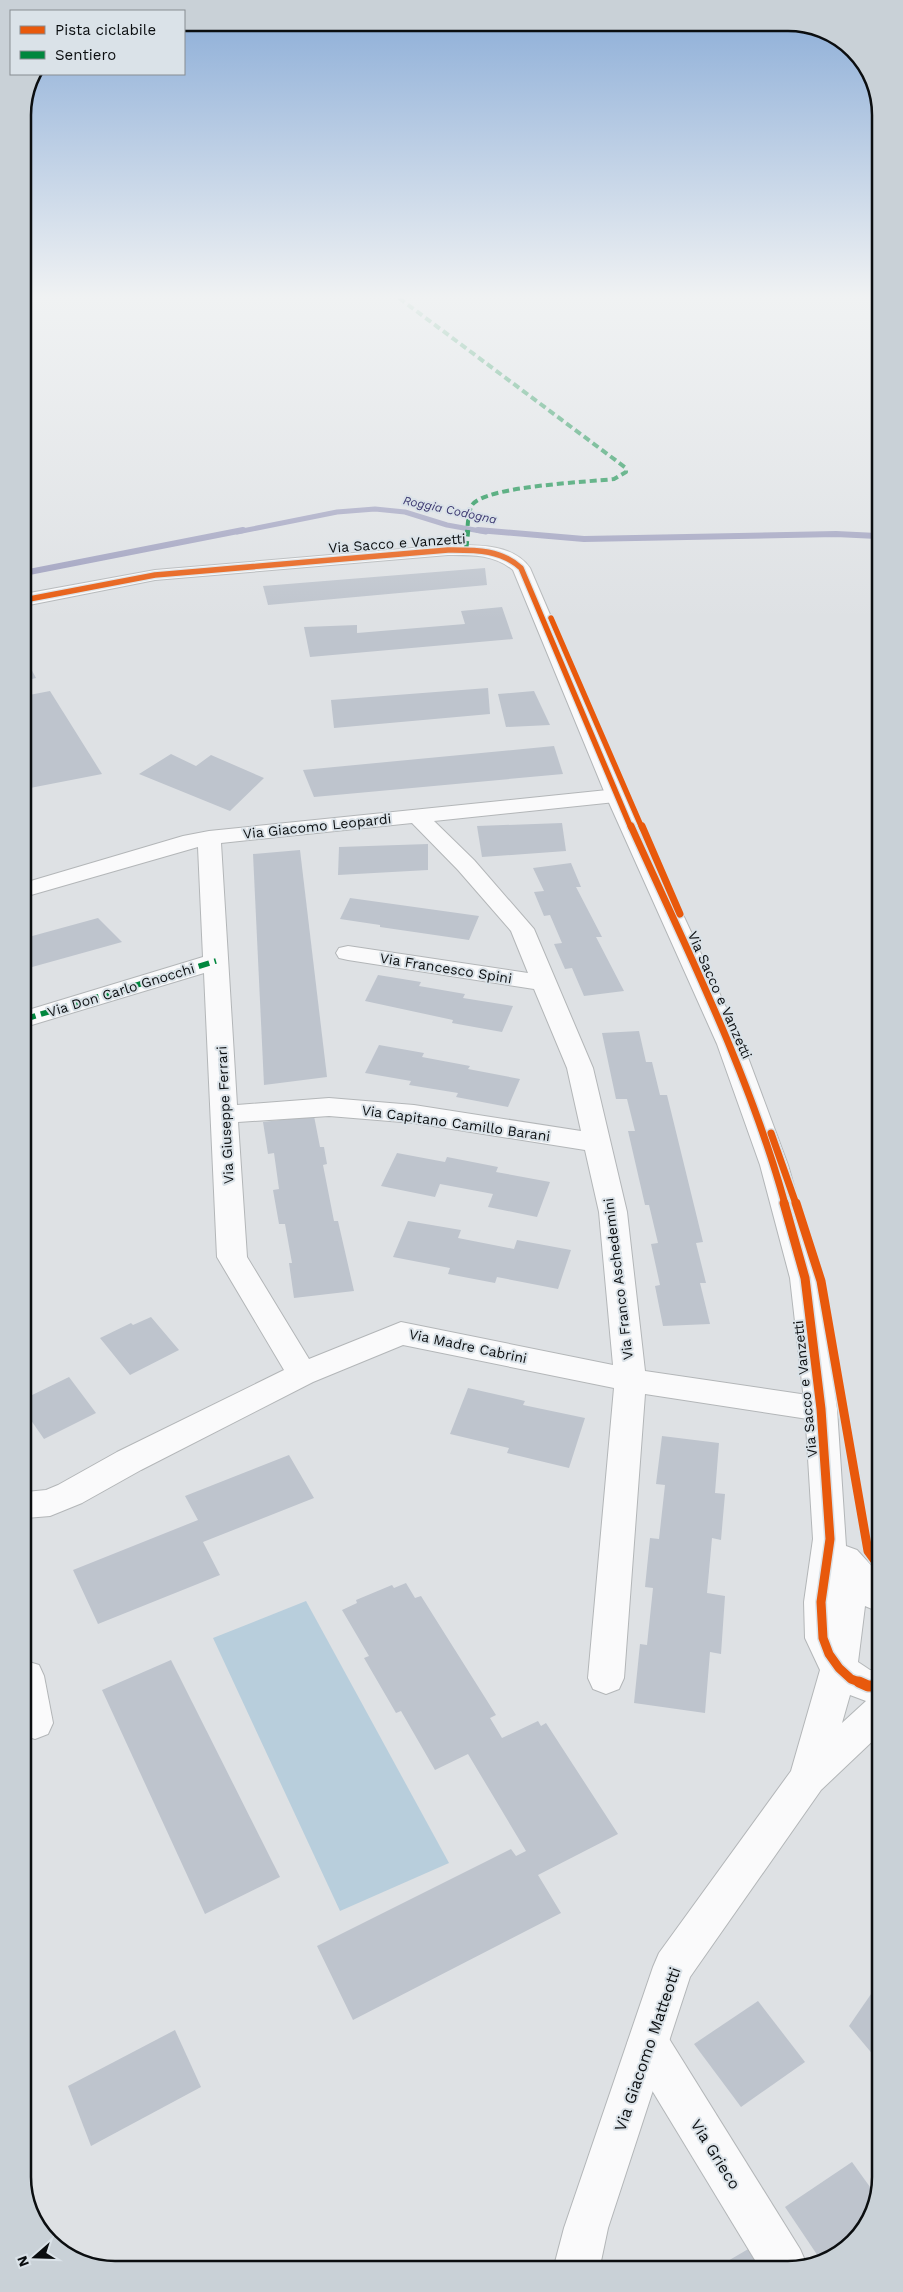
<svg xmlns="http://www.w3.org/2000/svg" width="903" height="2292" viewBox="0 0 903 2292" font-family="'Work Sans',sans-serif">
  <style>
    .green { fill: #b8cedc }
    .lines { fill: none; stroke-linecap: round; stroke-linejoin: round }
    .stream-far1 { stroke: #9e9fbe; stroke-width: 5 }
    .stream { stroke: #9e9fbe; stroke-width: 6 }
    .building { fill: #bec4cd }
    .minor-casing { stroke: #b3b6b8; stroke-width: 2 }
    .tertiary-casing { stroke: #b3b6b8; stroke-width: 2 }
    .minor { fill: #fafafb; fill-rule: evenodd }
    .tertiary { fill: #fafafb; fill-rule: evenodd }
    .quiet-far3 { stroke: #00873e; stroke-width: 4; stroke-dasharray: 7 4; stroke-linecap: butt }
    .quiet-far2 { stroke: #00873e; stroke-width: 4.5; stroke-dasharray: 9 4.5; stroke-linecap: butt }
    .quiet-far1 { stroke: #00873e; stroke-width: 5.5; stroke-dasharray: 11 5.5; stroke-linecap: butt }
    .quiet { stroke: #00873e; stroke-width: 9; stroke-dasharray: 19 9; stroke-linecap: butt }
    .cycleway-far3-casing { stroke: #dae2e8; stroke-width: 8 }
    .cycleway-far2-casing { stroke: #dae2e8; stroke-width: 10 }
    .cycleway-far1-casing { stroke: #dae2e8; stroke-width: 12 }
    .cycleway-casing { stroke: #dae2e8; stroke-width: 14 }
    .cycleway-far3 { stroke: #e8590c; stroke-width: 5.5 }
    .cycleway-far2 { stroke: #e8590c; stroke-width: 7 }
    .cycleway-far1 { stroke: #e8590c; stroke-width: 9 }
    .cycleway { stroke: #e8590c; stroke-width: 11 }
    .labels { text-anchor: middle; stroke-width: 4; stroke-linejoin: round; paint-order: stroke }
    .far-water-label { font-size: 12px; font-style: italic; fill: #3c3870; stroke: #dae2e8 }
    .street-label { font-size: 14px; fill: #0b0e10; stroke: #dae2e8 }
    .near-street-label { font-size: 16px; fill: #0b0e10; stroke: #dae2e8 }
    .rim { fill: none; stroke: #0b0e10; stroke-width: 2.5 }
  </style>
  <rect width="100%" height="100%" fill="#dee1e4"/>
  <polygon class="green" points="306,1601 449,1863 340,1911 213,1638"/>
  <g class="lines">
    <polyline class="stream-far1" points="237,532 337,512 375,509 405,512 447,525 486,532"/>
    <g class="stream">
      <polyline points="478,530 584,539 836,534 877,536"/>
      <polyline points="24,573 243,530"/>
    </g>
  </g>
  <g class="building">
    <polygon points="485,568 487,585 268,605 263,586"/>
    <polygon points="502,607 513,639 310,657 304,627 357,625 357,633 465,624 461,611"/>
    <polygon points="24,656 36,678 24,681"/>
    <polygon points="488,688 490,714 334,728 331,700"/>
    <polygon points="50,691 102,774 30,788 24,776 24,696"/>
    <polygon points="534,691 550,725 506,727 498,694"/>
    <polygon points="554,746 563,774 314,797 303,770"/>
    <polygon points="171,754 196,766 211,755 264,778 230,811 139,774"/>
    <polygon points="562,823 566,851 482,857 477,826"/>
    <polygon points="428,844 428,870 338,875 339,847"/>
    <polygon points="300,850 327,1077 264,1085 253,854"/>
    <polygon points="571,863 581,887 576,887 602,937 596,937 624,991 584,996 572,968 565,969 554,944 562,943 550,915 544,916 534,892 544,891 533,868"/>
    <polygon points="350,898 479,916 469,940 380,927 380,925 340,919"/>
    <polygon points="98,918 122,942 25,969 25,938"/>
    <polygon points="378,975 421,982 419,986 465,994 463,998 513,1006 502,1032 452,1023 453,1020 365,1001"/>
    <polygon points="639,1031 646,1062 652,1062 660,1095 667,1095 703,1242 696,1243 706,1283 700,1283 710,1324 663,1326 655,1286 660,1285 651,1244 658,1243 649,1205 645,1205 628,1131 635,1131 627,1099 616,1099 602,1033"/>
    <polygon points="379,1045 424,1053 422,1057 470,1066 468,1069 520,1079 508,1107 456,1097 458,1093 409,1085 411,1081 365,1073"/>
    <polygon points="314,1116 320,1147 324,1147 327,1164 323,1165 334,1221 338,1221 354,1291 294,1298 289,1263 292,1263 285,1224 279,1224 273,1190 279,1189 274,1153 268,1154 263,1122"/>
    <polygon points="397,1153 445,1162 447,1157 498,1167 496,1172 550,1182 537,1217 488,1207 493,1194 440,1184 435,1197 381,1186"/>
    <polygon points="408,1221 461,1230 458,1238 514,1249 517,1240 571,1250 558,1289 497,1277 495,1283 448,1274 450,1268 393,1257"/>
    <polygon points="151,1317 179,1350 130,1375 100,1338 131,1323 133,1325"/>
    <polygon points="69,1377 96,1413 44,1439 26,1413 26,1398"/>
    <polygon points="468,1388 525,1401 523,1405 585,1418 569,1468 507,1453 509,1448 450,1434"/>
    <polygon points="662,1436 719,1443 715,1493 725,1494 721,1540 712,1538 707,1593 725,1596 721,1654 710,1652 705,1713 634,1703 640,1644 647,1645 653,1588 645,1587 650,1538 659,1539 665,1485 656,1484"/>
    <polygon points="289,1455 314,1498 203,1542 220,1575 98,1624 73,1570 198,1520 185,1496"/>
    <polygon points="406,1583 415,1598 421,1596 496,1715 490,1718 502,1738 538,1721 541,1726 546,1723 618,1834 538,1875 561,1913 353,2020 317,1946 511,1849 516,1856 526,1851 468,1754 435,1770 401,1711 396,1713 364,1658 369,1656 342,1610 357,1603 356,1600 392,1585 394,1588"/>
    <polygon points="171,1660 280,1877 205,1914 102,1690"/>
    <polygon points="880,1981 880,2063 849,2026"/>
    <polygon points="758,2001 805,2062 741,2107 694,2044"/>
    <polygon points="175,2030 201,2087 91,2146 68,2086"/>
    <polygon points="852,2162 875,2194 861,2233 822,2262 785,2207"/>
    <polygon points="750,2248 760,2265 721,2265"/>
  </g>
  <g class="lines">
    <g class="minor-casing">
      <g id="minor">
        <path d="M 617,789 L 625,791 L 628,796 L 625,801 L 434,821 L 474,860 L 534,929 L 593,1068 L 627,1212 L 645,1371 L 821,1397 L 832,1401 L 837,1409 L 832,1417 L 821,1421 L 645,1394 L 624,1678 L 619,1689 L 606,1694 L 593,1689 L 588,1678 L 614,1388 L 403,1345 L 313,1382 L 141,1470 L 82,1503 L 50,1516 L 26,1518 L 26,1492 L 46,1490 L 58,1485 L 117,1452 L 284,1370 L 217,1257 L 204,973 L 25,1027 L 25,1011 L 203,957 L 198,847 L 24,897 L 24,883 L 183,836 L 209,831 ZM 412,823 L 458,870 L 511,931 L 528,973 L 348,946 L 339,948 L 336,953 L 339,958 L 348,960 L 534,989 L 567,1068 L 581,1131 L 414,1105 L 329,1098 L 237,1105 L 221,843 ZM 329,1116 L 414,1123 L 585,1150 L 599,1212 L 613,1365 L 401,1322 L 309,1359 L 247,1257 L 238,1122 Z"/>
        <polygon points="26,1661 39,1665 44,1676 53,1723 48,1734 35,1739 26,1736"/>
        <polygon points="648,2023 663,2029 800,2249 807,2265 758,2265 633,2059 627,2044 633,2029"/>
      </g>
    </g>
    <g class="tertiary-casing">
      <path id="tertiary" d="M 448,545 C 475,545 513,543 530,568 L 628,796 L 743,1044 L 788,1165 L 820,1278 L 837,1409 L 846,1546 L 857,1550 L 879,1574 L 879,1612 L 865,1606 L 858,1662 L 870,1670 L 879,1670 L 879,1735 L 821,1790 L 690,1977 L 608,2228 L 600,2266 L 554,2266 L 564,2228 L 653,1967 L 659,1953 L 791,1771 L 820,1670 L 805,1638 L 804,1602 L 813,1539 L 805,1409 L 790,1278 L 760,1165 L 717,1044 L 606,796 L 513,570 C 494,554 471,555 448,555 L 155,580 L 24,606 L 24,594 L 155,570 ZM 850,1695 L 866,1701 L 842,1723 Z"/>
    </g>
    <use href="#minor" class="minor"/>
    <use href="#tertiary" class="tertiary"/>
    <path class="quiet-far3" d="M 399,298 L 626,468 L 626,472 L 614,479 C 589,482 485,486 472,505 C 468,512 468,524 467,532"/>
    <polyline class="quiet-far2" points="466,550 468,530"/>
    <polyline class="quiet-far1" points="25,1019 216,961"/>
    <polyline class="quiet" points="26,1694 28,1693"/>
    <g class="cycleway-far3-casing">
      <g id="cycleway-far3">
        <path d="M 24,600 L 155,575 L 448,550 C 475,550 500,549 521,568 L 631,828"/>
        <polyline points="551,618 642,828"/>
      </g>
    </g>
    <g class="cycleway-far2-casing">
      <g id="cycleway-far2">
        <path d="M 631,826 C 687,950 749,1073 785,1204"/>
        <polyline points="642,826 680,914"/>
        <polyline points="771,1133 796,1204"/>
      </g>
    </g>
    <g class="cycleway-far1-casing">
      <g id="cycleway-far1">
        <polyline points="784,1203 805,1278 821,1409 830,1539 821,1602 823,1638 829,1654 839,1668 851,1679 862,1683"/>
        <polyline points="796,1203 821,1281 868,1551 879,1566"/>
      </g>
    </g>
    <g class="cycleway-casing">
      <polyline id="cycleway" points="859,1682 868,1686 879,1686"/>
    </g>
    <use href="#cycleway-far3" class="cycleway-far3"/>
    <use href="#cycleway-far2" class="cycleway-far2"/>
    <use href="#cycleway-far1" class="cycleway-far1"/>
    <use href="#cycleway" class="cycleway"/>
  </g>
  <linearGradient id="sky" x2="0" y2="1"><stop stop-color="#8aacd7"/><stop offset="0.48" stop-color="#f0f2f3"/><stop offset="1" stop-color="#f0f2f3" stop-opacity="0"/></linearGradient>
  <rect width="903" height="619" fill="url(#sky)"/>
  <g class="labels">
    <g class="far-water-label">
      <text transform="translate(450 510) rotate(12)" y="4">Roggia Codogna</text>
    </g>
    <g class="street-label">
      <text transform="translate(397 543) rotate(-4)" y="5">Via Sacco e Vanzetti</text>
      <text transform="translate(317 826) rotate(-6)" y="5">Via Giacomo Leopardi</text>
      <text transform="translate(446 968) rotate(9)" y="5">Via Francesco Spini</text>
      <text transform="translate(121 990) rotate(-17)" y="5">Via Don Carlo Gnocchi</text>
      <text transform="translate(720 995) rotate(66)" y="5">Via Sacco e Vanzetti</text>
      <text transform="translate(225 1115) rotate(-93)" y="5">Via Giuseppe Ferrari</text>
      <text transform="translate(456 1123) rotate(8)" y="5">Via Capitano Camillo Barani</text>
      <text transform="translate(618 1279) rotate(-97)" y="5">Via Franco Aschedemini</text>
      <text transform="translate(468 1346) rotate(12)" y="5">Via Madre Cabrini</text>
      <text transform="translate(805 1389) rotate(-96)" y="5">Via Sacco e Vanzetti</text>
    </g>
    <g class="near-street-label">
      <text transform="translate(647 2049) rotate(-71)" y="6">Via Giacomo Matteotti</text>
      <text transform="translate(716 2154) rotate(58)" y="6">Via Grieco</text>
    </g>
  </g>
  <path d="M0 0H903V2292H0ZM115 31H788A84 84 0 0 1 872 115V2177A84 84 0 0 1 788 2261H115A84 84 0 0 1 31 2177V115A84 84 0 0 1 115 31Z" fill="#c9d1d7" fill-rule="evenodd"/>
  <path class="rim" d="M115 31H788A84 84 0 0 1 872 115V2177A84 84 0 0 1 788 2261H115A84 84 0 0 1 31 2177V115A84 84 0 0 1 115 31Z"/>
  <rect x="10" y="10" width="175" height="65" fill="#dae2e8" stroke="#878d92"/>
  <rect x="20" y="26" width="25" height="8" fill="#e8590c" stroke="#878d92"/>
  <text x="55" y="35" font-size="15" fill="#0b0e10">Pista ciclabile</text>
  <rect x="20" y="51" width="25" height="8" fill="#00873e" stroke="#878d92"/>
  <text x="55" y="60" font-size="15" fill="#0b0e10">Sentiero</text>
  <g transform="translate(35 2257) rotate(250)" stroke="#dae2e8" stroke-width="4" paint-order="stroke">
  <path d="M0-4L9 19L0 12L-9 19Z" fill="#0b0e10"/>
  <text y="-8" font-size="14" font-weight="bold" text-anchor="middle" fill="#0b0e10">N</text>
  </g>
</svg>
